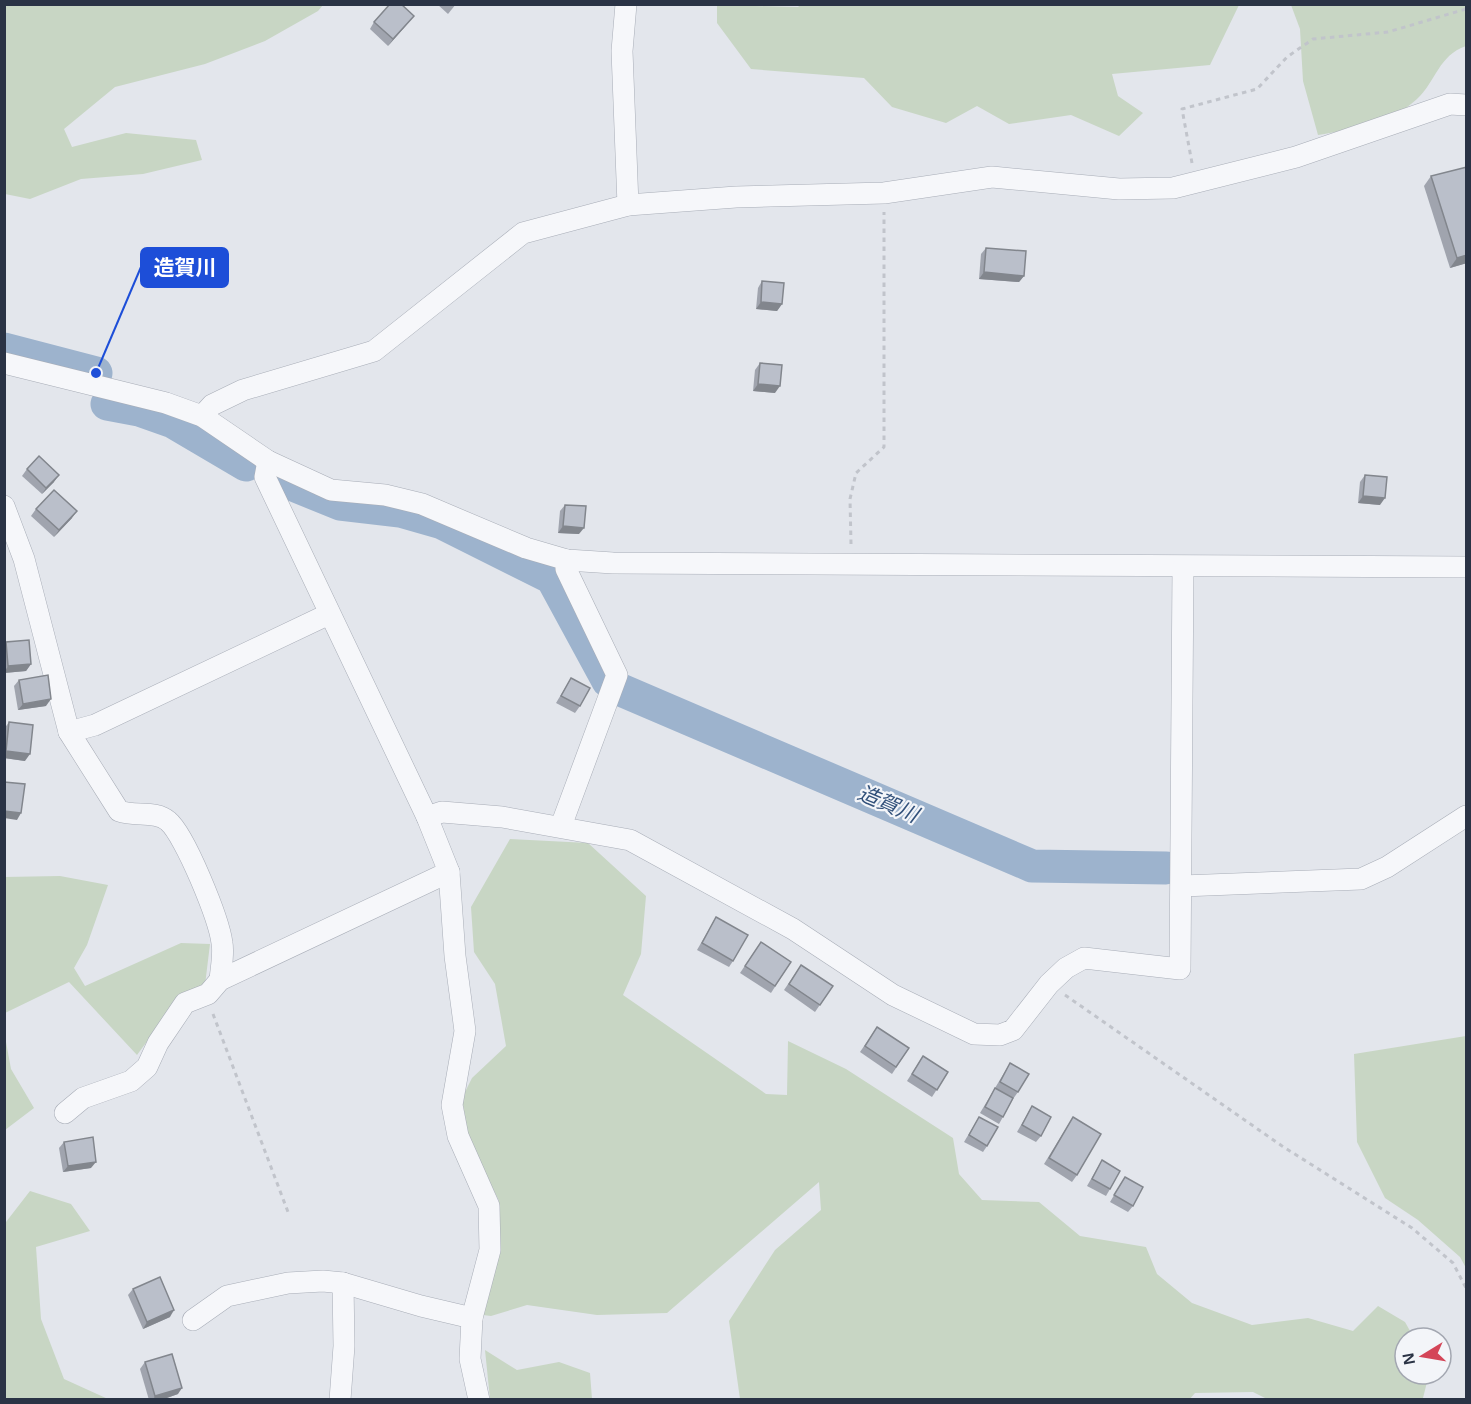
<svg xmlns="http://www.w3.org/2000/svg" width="1471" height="1404" viewBox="0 0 1471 1404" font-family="Helvetica,'Noto Sans JP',sans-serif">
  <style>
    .green { fill: #c8d6c4 }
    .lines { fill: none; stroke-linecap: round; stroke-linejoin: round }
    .river { stroke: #9db3cd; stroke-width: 33 }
    .street-casing { stroke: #a8adb7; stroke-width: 22 }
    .path { stroke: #c1c4cb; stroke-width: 3; stroke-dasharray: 4.5 4.5; stroke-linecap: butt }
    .street { stroke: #f6f7fa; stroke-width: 21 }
    .wall { fill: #a0a4ae }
    .shaded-wall { fill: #82868d }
    .building { fill: #babfca; stroke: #82868d; stroke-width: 1.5 }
    .labels { text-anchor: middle; stroke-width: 4.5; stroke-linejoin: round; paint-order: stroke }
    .water-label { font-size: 21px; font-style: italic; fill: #32517b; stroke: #f3f5f9 }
    .leader { fill: none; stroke: #1d4ed8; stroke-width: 2 }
    .callout-dot { fill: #1d4ed8; stroke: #f3f5f9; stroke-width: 2 }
    .callout { fill: #1d4ed8; stroke: #1d4ed8; stroke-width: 2 }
    .callout-label { font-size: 21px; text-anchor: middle; font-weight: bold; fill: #fff }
  </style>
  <rect width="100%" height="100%" fill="#e3e6ec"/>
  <g class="green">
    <polygon points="4,5 5,4 323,5 318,11 265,41 205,64 115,87 64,129 72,147 126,133 196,140 202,160 143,174 81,179 30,199 5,194"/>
    <polygon points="717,5 798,7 801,4 1239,5 1210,65 1112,74 1118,96 1143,113 1119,136 1071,115 1009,124 977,106 946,123 892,107 864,78 751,69 717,23"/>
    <path d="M 1291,5 L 1466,5 L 1466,46 C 1438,56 1437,80 1417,99 C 1389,125 1353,129 1318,135 L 1303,81 L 1300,29 Z"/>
    <polygon points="510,839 588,843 646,896 641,954 623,995 766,1094 787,1095 788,1041 846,1069 953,1138 959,1174 982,1200 1039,1202 1080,1236 1146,1247 1157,1274 1192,1303 1252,1325 1308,1318 1353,1331 1378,1306 1405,1322 1414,1338 1405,1338 1405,1374 1429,1374 1423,1398 1269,1400 1253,1392 1195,1393 1189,1400 740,1399 729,1321 775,1250 821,1210 819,1182 667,1313 597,1315 527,1305 491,1316 483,1315 500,1231 499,1201 468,1137 462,1098 472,1078 506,1046 495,984 474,952 471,907"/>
    <polygon points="60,876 108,885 87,945 74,968 85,986 181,943 210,944 205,985 173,1006 137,1055 69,982 5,1013 4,877"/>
    <polygon points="4,1031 11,1069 34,1108 5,1130"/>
    <polygon points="1466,1036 1466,1268 1460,1257 1418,1220 1385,1198 1357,1142 1354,1054"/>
    <polygon points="30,1191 71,1204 90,1231 36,1247 41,1319 64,1379 108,1399 5,1399 5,1221 6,1222"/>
    <polygon points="485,1350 517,1370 559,1362 590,1373 592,1399 490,1399"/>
  </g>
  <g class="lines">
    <g class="river">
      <polyline points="4,349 96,373"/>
      <polyline points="107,404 139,410 173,422 246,465"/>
      <polyline points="276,478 340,504 400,511 442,523 552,578 608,681"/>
      <polyline points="621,690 1032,866 1166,868"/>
    </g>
    <g class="street-casing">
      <g id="street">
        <polyline points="626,4 622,51 628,205"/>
        <polyline points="4,363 166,403 202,416 268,461 331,490 385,495 422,504 526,548 567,560 613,563 1466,567"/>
        <polyline points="202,416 212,405 243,390 374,351 523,233 628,205 736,197 884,193 992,177 1119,189 1173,188 1296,157 1450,104 1466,105"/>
        <polyline points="268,461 265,477 427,817 449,872 455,956 465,1031 452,1105 458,1136 489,1206 490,1250 472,1318 470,1359 479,1400"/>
        <path d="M 4,506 L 24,559 L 69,732 L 119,811 C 135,817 156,810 168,821 C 185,835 219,919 222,943 C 224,954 221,968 220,980"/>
        <polyline points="69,732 95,725 329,614"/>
        <polyline points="427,817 442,812 502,817 630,840 793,929 893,995 974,1034 1000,1035 1013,1030 1049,984 1066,968 1084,958 1180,969 1183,567"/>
        <polyline points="561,826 617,675 566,569 567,560"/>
        <polyline points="1182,886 1361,879 1387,867 1466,816"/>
        <polyline points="65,1113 83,1098 131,1081 147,1067 158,1043 185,1003 208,994 220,980 449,872"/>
        <polyline points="193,1320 227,1296 288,1283 323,1281 343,1283 421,1306 472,1318"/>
        <polyline points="340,1400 344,1346 343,1283"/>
      </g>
    </g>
    <g class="path">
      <polyline points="1192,163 1182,109 1257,89 1287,57 1313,39 1388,32 1466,9"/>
      <polyline points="851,544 850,499 856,473 884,447 884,212"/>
      <polyline points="1065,995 1282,1146 1412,1228 1453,1263 1466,1288"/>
      <polyline points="213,1014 288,1212"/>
    </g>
    <use href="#street" class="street"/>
  </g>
  <g class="wall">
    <polygon points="437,4 456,4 448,14"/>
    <polygon points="374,22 409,22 388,46 370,29"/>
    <polygon points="1431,176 1467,263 1450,268 1424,186"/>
    <polygon points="986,248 1024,276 1019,282 979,279 981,254"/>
    <polygon points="762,281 782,304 777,311 756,309 758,288"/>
    <polygon points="760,363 775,393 753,391 755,370"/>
    <polygon points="27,469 54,482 42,494 22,476"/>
    <polygon points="1365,475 1380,505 1358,503 1360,482"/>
    <polygon points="565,505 579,534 558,533 560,511"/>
    <polygon points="36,509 72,518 54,537 31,516"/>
    <polygon points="6,642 31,664 26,671 4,673 4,644"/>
    <polygon points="571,678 580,706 575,713 556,703"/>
    <polygon points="19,680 46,706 18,710 14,686"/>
    <polygon points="9,722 25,761 4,758 4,729"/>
    <polygon points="716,917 733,961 729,967 697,950"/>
    <polygon points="761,942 791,962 771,993 740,973"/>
    <polygon points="801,965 833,986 815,1012 784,990"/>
    <polygon points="877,1027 909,1048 892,1074 860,1052"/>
    <polygon points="923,1056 948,1072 932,1097 907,1081"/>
    <polygon points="1010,1063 1018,1092 1013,1099 999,1124 980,1113"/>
    <polygon points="1032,1106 1041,1136 1036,1142 1017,1132"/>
    <polygon points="979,1117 987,1146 983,1152 964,1142"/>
    <polygon points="1073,1117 1077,1175 1072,1182 1044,1164"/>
    <polygon points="64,1142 91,1168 63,1172 59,1148"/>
    <polygon points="1102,1160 1110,1189 1106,1196 1087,1186"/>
    <polygon points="1125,1177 1133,1206 1128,1212 1110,1202"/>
    <polygon points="133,1289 170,1317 143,1329 128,1295"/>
    <polygon points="145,1362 178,1394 161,1400 149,1400 140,1369"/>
  </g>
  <g class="shaded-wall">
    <polygon points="414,16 409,22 388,46 393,39"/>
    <polygon points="1467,255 1467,263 1450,268 1457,258"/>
    <polygon points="984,272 1024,276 1019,282 979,279"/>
    <polygon points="761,302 782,304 777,311 756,309"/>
    <polygon points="758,384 780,386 775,393 753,391"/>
    <polygon points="59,475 54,482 42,494 46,488"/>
    <polygon points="1363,496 1385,498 1380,505 1358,503"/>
    <polygon points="77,511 72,518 54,537 59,530"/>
    <polygon points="563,526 584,528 579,534 558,533"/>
    <polygon points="31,664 26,671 4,673 8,666"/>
    <polygon points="51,699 46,706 18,710 23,704"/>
    <polygon points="6,751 30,754 25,761 4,758 4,753"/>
    <polygon points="4,811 21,813 17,820 4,818"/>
    <polygon points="96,1162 91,1168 63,1172 68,1166"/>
    <polygon points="174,1310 170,1317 143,1329 147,1322"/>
    <polygon points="182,1388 178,1394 161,1400 153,1400 155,1396"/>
  </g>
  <g class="building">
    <polygon points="390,4 401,4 414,16 393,39 374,22"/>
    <polygon points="1467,167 1467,255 1457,258 1431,176"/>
    <polygon points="986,248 1026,251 1024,276 984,272"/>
    <polygon points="762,281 784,283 782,304 761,302"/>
    <polygon points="760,363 782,365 780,386 758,384"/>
    <polygon points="39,456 59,475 46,488 27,469"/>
    <polygon points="1365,475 1387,477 1385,498 1363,496"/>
    <polygon points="54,490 77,511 59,530 36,509"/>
    <polygon points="565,505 586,506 584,528 563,526"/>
    <polygon points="29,640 31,664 8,666 6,642"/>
    <polygon points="48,675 51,699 23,704 19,680"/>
    <polygon points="571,678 590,688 580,706 561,696"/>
    <polygon points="9,722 33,725 30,754 6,751"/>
    <polygon points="4,782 25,784 21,813 4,811"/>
    <polygon points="716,917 748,935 733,961 702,943"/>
    <polygon points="761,942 791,962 775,986 745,966"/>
    <polygon points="801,965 833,986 820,1005 789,984"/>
    <polygon points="877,1027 909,1048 896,1067 865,1046"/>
    <polygon points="923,1056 948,1072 937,1090 912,1074"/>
    <polygon points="1010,1063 1029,1074 1018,1092 1000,1082"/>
    <polygon points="995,1088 1013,1098 1003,1117 985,1107"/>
    <polygon points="1032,1106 1051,1117 1041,1136 1022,1125"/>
    <polygon points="979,1117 998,1127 987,1146 969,1135"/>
    <polygon points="1073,1117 1101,1134 1077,1175 1049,1158"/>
    <polygon points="93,1137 96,1162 68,1166 64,1142"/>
    <polygon points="1102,1160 1120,1171 1110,1189 1092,1179"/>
    <polygon points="1125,1177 1143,1187 1133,1206 1114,1195"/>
    <polygon points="160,1277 174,1310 147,1322 133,1289"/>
    <polygon points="172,1354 182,1388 155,1396 145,1362"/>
  </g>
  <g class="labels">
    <g class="water-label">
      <text transform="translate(888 804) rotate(23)" y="7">造賀川</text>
    </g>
  </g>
  <path class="leader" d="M96 373L141 267"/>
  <circle class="callout-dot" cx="96" cy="373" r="6"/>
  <rect class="callout" x="141" y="248" width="87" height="39" rx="6"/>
  <g class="callout-label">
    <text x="185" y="275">造賀川</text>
  </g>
  <rect width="1471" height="1404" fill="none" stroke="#2a3345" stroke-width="12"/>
  <g transform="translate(1423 1356) rotate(259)"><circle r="28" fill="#f3f5f9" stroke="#a3a7b1" stroke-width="1.5"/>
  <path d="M0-4.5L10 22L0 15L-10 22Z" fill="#d44558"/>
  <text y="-9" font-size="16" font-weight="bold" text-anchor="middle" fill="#2a3345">N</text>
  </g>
</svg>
